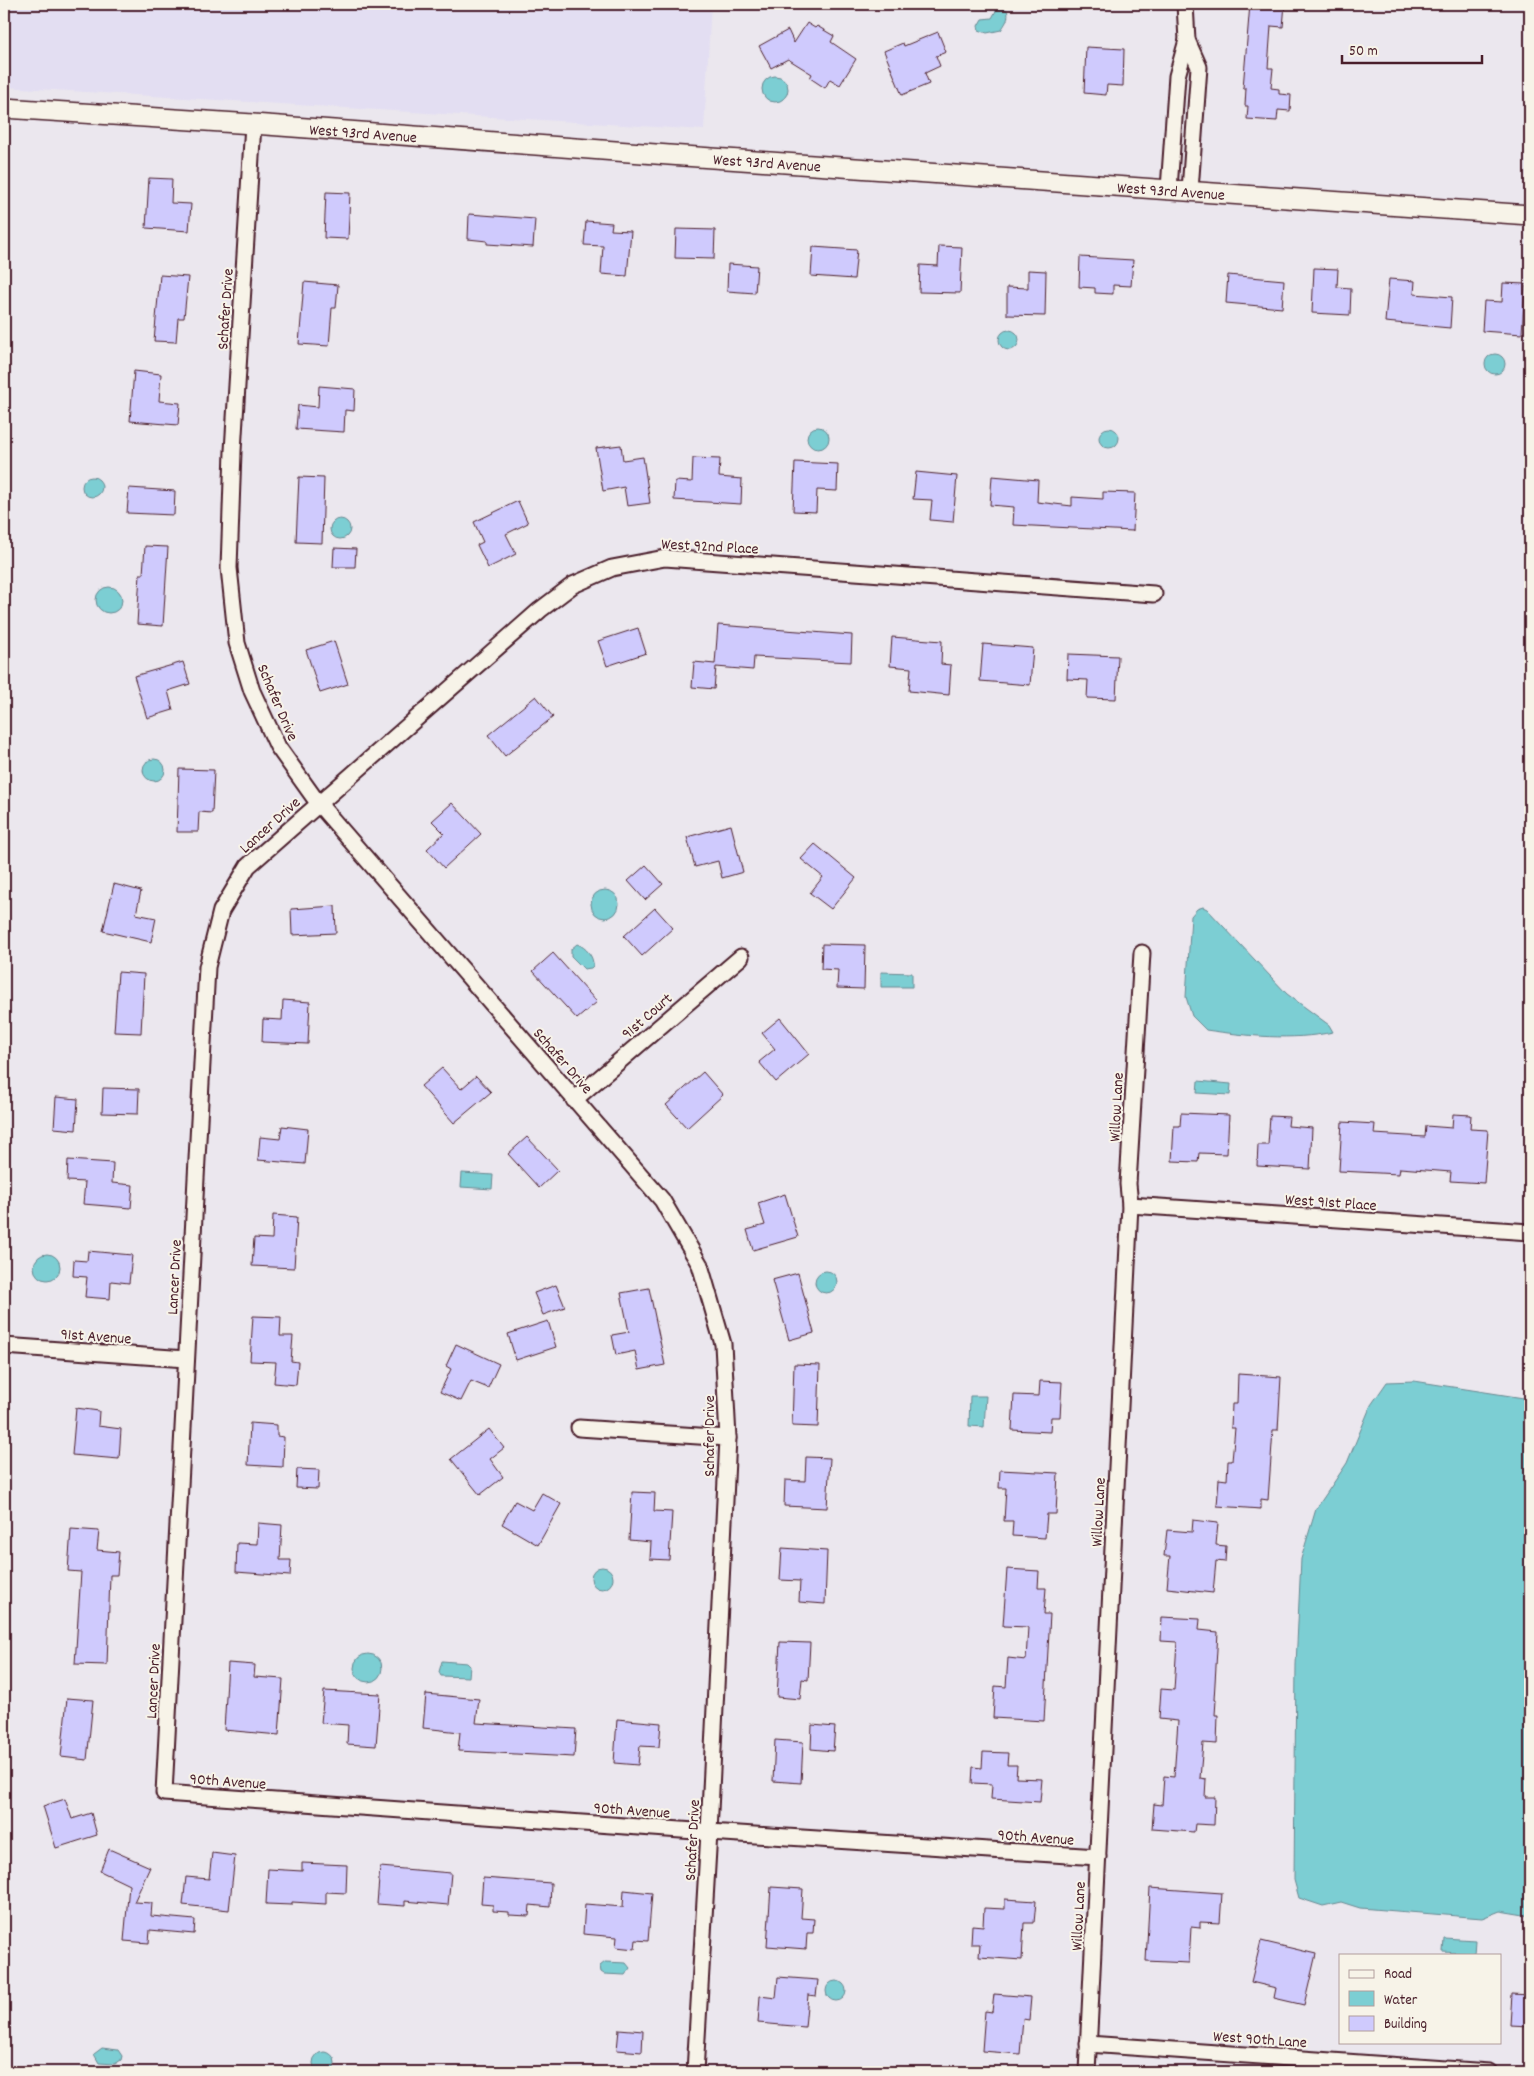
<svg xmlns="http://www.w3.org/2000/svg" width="1534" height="2076" viewBox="0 0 1534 2076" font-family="Dekko,sans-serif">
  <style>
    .built { fill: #e3def2 }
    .water { fill: #7cced3; stroke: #688890 }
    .building { fill: #cfcafd; stroke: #4a1f2b }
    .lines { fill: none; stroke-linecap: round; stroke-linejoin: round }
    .minor-casing { stroke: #4a1f2b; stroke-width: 19 }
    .tertiary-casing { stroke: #4a1f2b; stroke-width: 22 }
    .minor { stroke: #f7f3e8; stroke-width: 15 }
    .tertiary { stroke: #f7f3e8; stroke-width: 19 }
    .labels { text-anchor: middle; stroke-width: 4; stroke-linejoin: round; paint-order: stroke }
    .street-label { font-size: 16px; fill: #4a1f2b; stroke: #f7f3e8 }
  </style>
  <rect width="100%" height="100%" fill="#ebe7ee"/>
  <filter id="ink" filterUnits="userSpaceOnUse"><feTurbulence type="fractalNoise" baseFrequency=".02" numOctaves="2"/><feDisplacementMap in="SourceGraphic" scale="10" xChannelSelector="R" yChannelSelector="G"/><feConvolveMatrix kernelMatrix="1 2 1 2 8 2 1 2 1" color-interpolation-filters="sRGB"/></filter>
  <g filter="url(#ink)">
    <polygon class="built" points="4,4 711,4 704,130 4,87"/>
    <g class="water">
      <path d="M 1000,8 L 1007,10 C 1010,18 1005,24 1001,30 L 987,33 L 979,30 L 978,26 L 982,19 L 992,18 L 997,9 Z"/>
      <circle cx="775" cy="89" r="13"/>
      <circle cx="1009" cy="340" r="10"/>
      <circle cx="1495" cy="364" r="10"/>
      <circle cx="818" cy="438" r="11"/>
      <circle cx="1109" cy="438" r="10"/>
      <circle cx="92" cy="487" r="10"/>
      <circle cx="340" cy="529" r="10"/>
      <circle cx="109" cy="600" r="13"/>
      <circle cx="154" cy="770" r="11"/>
      <circle cx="605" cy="904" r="14"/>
      <path d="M 1203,907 L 1207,909 L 1287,994 L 1329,1025 L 1333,1032 C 1292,1041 1247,1036 1206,1030 L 1192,1016 L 1186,997 L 1191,916 L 1197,909 Z"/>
      <path d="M 577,944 C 586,947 594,957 593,966 L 591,968 L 584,969 L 571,956 L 571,949 Z"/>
      <polygon points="881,972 912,973 912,987 881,987"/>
      <polygon points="1198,1081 1231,1084 1230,1095 1197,1093"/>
      <polygon points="462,1173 493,1175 492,1189 461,1187"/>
      <circle cx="47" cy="1267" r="13"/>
      <circle cx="826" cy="1282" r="11"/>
      <polygon points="1414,1381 1530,1399 1530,1916 1500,1911 1482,1918 1360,1908 1341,1902 1323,1906 1299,1898 1294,1880 1296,1665 1301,1559 1316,1509 1347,1463 1371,1405 1387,1382"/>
      <polygon points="970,1396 986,1396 984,1427 969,1426"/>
      <circle cx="602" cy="1578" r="11"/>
      <circle cx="368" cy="1668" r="14"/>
      <polygon points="442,1661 467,1663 470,1666 469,1677 441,1676 439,1672"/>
      <polygon points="1444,1938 1475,1940 1474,1954 1443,1952"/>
      <polygon points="605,1962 626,1963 630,1968 625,1975 604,1974 601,1972 600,1966"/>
      <circle cx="836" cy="1991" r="10"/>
      <polygon points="102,2048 118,2050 122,2056 121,2060 115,2064 99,2063 94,2054"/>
      <circle cx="324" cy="2063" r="11"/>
    </g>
    <g class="building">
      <polygon points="1250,4 1285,4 1283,27 1271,26 1268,68 1273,68 1271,88 1279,89 1279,94 1291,95 1290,111 1278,110 1277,121 1247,119 1248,106 1245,106 1246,88 1243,88"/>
      <polygon points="807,23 815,28 817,26 834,36 831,42 856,59 840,85 830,79 825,88 810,78 812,74 788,59 771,68 759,46 788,30 794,43"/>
      <polygon points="938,32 946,52 936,56 940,66 925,73 929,84 902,95 884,51 903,43 904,46"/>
      <polygon points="1086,47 1124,49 1123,86 1107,85 1106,95 1084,93"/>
      <polygon points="149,178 172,179 171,203 191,204 189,231 146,228"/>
      <polygon points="326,192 350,193 348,239 324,238"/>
      <polygon points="469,214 535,219 533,247 487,244 487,241 468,239"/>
      <polygon points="586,221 612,223 611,230 631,231 627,276 601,274 603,246 584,245"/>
      <polygon points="676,229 715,230 714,259 675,258"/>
      <polygon points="939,246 962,247 960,293 919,292 920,265 938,266"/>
      <polygon points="813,247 857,250 854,279 811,276"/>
      <polygon points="1080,257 1133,260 1131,286 1113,285 1113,294 1095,293 1095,288 1079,287"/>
      <polygon points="728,264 757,266 755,293 727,291"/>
      <polygon points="1314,268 1338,269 1337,287 1351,288 1350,315 1312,313"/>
      <polygon points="1028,270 1046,271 1045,316 1007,315 1007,287 1028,288"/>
      <polygon points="160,275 188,277 184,318 178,318 176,342 154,341"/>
      <polygon points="1228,275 1284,280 1282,308 1226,303"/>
      <polygon points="1389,279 1415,281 1414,294 1452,297 1450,328 1385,322"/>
      <polygon points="304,282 338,285 336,308 332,308 329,346 299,344"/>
      <polygon points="1503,283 1525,284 1522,334 1482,331 1484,301 1502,302"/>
      <polygon points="134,371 161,374 159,401 180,403 178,425 130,421"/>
      <polygon points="319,386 355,389 354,411 345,410 344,432 296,429 298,405 318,407"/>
      <polygon points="621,445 623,460 643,457 650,503 627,506 624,487 603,491 596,448"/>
      <polygon points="693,458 720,459 719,477 742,479 741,504 674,500 675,481 692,482"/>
      <polygon points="795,462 838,464 837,491 817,490 816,512 793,511"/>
      <polygon points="916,472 957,476 953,522 930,520 932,500 913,499"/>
      <polygon points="992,476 1038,480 1037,502 1072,506 1072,497 1103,499 1103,492 1135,493 1133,531 1013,525 1014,507 990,505"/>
      <polygon points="299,477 324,478 322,543 296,542"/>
      <polygon points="129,488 175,491 174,515 127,513"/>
      <polygon points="518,501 528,523 506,534 516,554 488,568 477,545 483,542 474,522"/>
      <polygon points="145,546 168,547 163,626 137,624 140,574 143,574"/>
      <polygon points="334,548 356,549 355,567 333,567"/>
      <polygon points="718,625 852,635 851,662 754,657 753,670 716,667 714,689 692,687 694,662 715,664"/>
      <polygon points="638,628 646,653 607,666 598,641"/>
      <polygon points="892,637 942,641 941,664 951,665 949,695 909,691 911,668 890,666"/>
      <polygon points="334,641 348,684 320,693 306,650"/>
      <polygon points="983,644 1033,648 1030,685 980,681"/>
      <polygon points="1068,654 1118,656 1116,699 1087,698 1088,680 1067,679"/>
      <polygon points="183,662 190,684 168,691 173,710 147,718 134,676"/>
      <polygon points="536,696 553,717 505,756 488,735"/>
      <polygon points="179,769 214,770 212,813 199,812 198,832 177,832"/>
      <polygon points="452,803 481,834 444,868 427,849 444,833 432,821"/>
      <polygon points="731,825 743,872 722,878 718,861 695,867 687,837"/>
      <polygon points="815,844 856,878 831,909 810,893 823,877 801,859"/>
      <polygon points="646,865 663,884 645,900 628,881"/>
      <polygon points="114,884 141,891 136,914 156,918 151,942 103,931"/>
      <polygon points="335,906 336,933 292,935 291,909"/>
      <polygon points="655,908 673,928 642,956 624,936"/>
      <polygon points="822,944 865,945 864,989 837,988 838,970 821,969"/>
      <polygon points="553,953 597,1002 577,1019 533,971"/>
      <polygon points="118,972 144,974 141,1033 114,1032"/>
      <polygon points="283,1000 310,1002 308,1044 262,1042 263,1019 282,1020"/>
      <polygon points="780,1018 809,1054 776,1082 759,1062 775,1049 762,1033"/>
      <polygon points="442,1068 461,1089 476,1076 491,1092 454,1123 421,1086"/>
      <polygon points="703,1072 723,1095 687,1128 666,1105"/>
      <polygon points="103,1088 139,1089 138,1114 102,1113"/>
      <polygon points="56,1097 78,1099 76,1130 54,1128"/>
      <polygon points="1181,1113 1229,1115 1227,1154 1199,1153 1198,1162 1172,1161 1174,1126 1180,1126"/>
      <polygon points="1453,1114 1471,1115 1470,1129 1488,1130 1484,1183 1450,1181 1451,1172 1400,1168 1399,1174 1339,1171 1342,1122 1375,1124 1374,1134 1425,1137 1426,1126 1452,1128"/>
      <polygon points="1270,1116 1289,1117 1288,1126 1312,1128 1310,1169 1257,1166 1258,1145 1268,1145"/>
      <polygon points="282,1126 308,1129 305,1164 258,1160 260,1137 280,1139"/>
      <polygon points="527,1137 558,1170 539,1188 508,1154"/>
      <polygon points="68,1160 113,1163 112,1183 133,1185 131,1208 83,1204 85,1182 67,1181"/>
      <polygon points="785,1194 798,1237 753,1250 747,1230 765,1225 758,1203"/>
      <polygon points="273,1215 297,1217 294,1268 252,1266 254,1238 272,1239"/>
      <polygon points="88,1251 132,1255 129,1283 111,1281 110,1299 85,1297 87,1277 73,1276 74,1260 87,1261"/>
      <polygon points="798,1273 814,1333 789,1340 772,1280"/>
      <polygon points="556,1285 565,1307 543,1315 534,1293"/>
      <polygon points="649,1288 665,1365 639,1370 635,1351 616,1355 612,1335 629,1332 621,1293"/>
      <polygon points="253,1316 281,1317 280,1336 293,1336 291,1361 298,1362 296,1385 274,1383 276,1362 250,1361"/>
      <polygon points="548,1321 556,1347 516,1360 508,1334"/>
      <polygon points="456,1344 499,1364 488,1388 471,1381 461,1401 440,1392 451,1369 446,1366"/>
      <polygon points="794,1364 820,1365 818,1427 792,1426"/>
      <polygon points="1238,1374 1281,1377 1278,1430 1273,1430 1268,1500 1261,1499 1261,1509 1217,1506 1219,1479 1227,1480 1228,1461 1232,1461 1235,1428 1231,1428 1232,1404 1237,1404"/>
      <polygon points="1040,1381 1062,1382 1060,1417 1051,1417 1050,1432 1012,1430 1014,1395 1039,1396"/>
      <polygon points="76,1408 99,1411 98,1426 121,1429 119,1459 72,1455"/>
      <polygon points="250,1423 277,1425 277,1436 284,1437 283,1467 248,1465"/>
      <polygon points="489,1429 504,1448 490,1459 503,1477 480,1495 451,1459"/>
      <polygon points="806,1457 830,1458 827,1508 784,1506 785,1480 805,1481"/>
      <polygon points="297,1469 319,1470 318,1489 296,1488"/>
      <polygon points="1000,1470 1058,1473 1056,1514 1047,1514 1045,1538 1012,1536 1013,1521 1004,1521 1006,1488 999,1488"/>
      <polygon points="632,1492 655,1493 654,1511 672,1512 669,1560 650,1559 651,1542 629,1540"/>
      <polygon points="542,1493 561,1504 538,1545 502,1524 515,1501 532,1510"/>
      <polygon points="1193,1520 1218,1523 1216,1545 1226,1546 1225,1562 1216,1561 1213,1593 1167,1588 1170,1556 1164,1556 1167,1530 1192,1532"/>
      <polygon points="258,1523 282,1525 280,1560 291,1560 290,1576 236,1572 237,1543 257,1544"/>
      <polygon points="71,1529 99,1531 97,1550 119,1552 117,1575 110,1575 107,1665 75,1664 81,1572 68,1571"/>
      <polygon points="782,1548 827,1551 825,1604 799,1602 800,1581 780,1580"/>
      <polygon points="1007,1569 1039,1571 1038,1588 1046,1588 1044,1614 1050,1614 1044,1721 993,1718 995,1686 1006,1687 1008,1658 1026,1660 1028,1627 1003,1626"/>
      <polygon points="1162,1617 1200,1619 1199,1630 1218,1632 1214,1700 1216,1700 1215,1715 1218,1715 1217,1744 1203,1743 1200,1778 1206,1779 1205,1797 1215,1797 1214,1825 1195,1824 1194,1832 1152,1829 1154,1804 1162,1805 1164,1776 1174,1777 1178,1721 1159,1719 1161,1689 1174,1690 1177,1642 1161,1641"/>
      <polygon points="780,1642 810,1643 808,1680 802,1679 800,1699 777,1697"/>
      <polygon points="228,1663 255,1665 254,1677 283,1679 279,1735 224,1730"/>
      <polygon points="324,1691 380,1694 376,1746 347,1744 348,1725 321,1723"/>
      <polygon points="426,1694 479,1699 476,1723 576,1729 574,1757 458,1751 460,1732 423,1728"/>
      <polygon points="67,1698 93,1700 87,1760 61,1757"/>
      <polygon points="617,1719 661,1723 659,1747 640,1746 638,1765 614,1763"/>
      <polygon points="812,1725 835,1727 833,1751 811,1749"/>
      <polygon points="775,1740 803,1742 801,1783 773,1781"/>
      <polygon points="983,1752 1008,1753 1007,1765 1017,1765 1016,1778 1042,1779 1040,1802 991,1799 992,1784 972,1783 973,1767 982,1768"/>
      <polygon points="65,1799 72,1819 91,1813 97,1835 56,1848 43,1806"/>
      <polygon points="109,1849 150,1867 134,1902 152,1903 151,1916 195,1920 194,1934 150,1930 149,1943 124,1941 129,1885 100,1871"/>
      <polygon points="212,1853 235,1856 229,1910 183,1905 186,1877 209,1879"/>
      <polygon points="302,1863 347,1865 346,1893 326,1892 326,1904 292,1902 292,1905 266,1904 268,1869 302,1871"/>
      <polygon points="380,1867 451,1873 448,1905 405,1901 405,1906 377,1904"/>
      <polygon points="483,1878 551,1883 550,1907 530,1905 529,1916 509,1915 509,1912 493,1911 493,1905 481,1904"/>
      <polygon points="771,1887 803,1889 801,1918 814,1919 813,1933 807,1933 806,1949 767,1946"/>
      <polygon points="1150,1888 1222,1893 1220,1923 1200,1922 1200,1928 1191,1927 1189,1963 1146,1961"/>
      <polygon points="624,1890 652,1893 648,1941 636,1940 635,1949 616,1947 617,1937 583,1934 585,1904 623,1907"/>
      <polygon points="1005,1899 1036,1901 1034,1923 1024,1923 1022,1960 979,1957 980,1944 971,1944 972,1925 983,1926 984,1908 1005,1909"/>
      <polygon points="1261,1941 1316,1954 1304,2005 1274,1998 1276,1988 1251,1982"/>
      <polygon points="778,1977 818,1980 816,1996 808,1995 805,2027 758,2023 760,1996 776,1998"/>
      <polygon points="994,1994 1031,1997 1029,2020 1023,2019 1020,2054 982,2051 985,2011 992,2012"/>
      <polygon points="1512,1994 1530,1995 1530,2026 1510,2025"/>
      <polygon points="619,2029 643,2031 642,2052 617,2050"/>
    </g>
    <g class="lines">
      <g class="minor-casing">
        <g id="minor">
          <polyline points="1187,40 1199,67 1190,190"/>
          <polyline points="253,124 233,451 229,568 237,643 252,691 278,747 318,803 662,1200 700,1265 723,1344 728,1438 709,1832 695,2072"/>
          <polyline points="1169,189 1177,76 1187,40 1185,4"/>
          <polyline points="574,1100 741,957"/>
          <polyline points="1130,1205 1530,1232"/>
          <polyline points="4,1346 186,1359"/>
          <polyline points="579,1428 728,1438"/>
          <polyline points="1098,1857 709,1832 164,1793 207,967 221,911 248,866 540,610 573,585 612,568 665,558 1154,594"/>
          <polyline points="1088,2044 1489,2072"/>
          <polyline points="1087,2072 1130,1205 1128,1184 1142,953"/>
        </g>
      </g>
      <g class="tertiary-casing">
        <g id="tertiary">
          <path id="s1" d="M 4,108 L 253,124 L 669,155 L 1530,215"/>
        </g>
      </g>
      <use href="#minor" class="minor"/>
      <use href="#tertiary" class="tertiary"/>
    </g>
  </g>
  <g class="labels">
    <g class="street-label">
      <text dy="6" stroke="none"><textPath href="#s1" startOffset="360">West 93rd Avenue</textPath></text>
      <text dy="6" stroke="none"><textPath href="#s1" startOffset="765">West 93rd Avenue</textPath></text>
      <text dy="6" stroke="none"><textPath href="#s1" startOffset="1170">West 93rd Avenue</textPath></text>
      <text transform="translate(224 309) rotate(-86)" y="6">Schafer Drive</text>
      <text transform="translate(710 545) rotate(3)" y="6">West 92nd Place</text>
      <text transform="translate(279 702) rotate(67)" y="6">Schafer Drive</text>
      <text transform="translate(269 824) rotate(-42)" y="6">Lancer Drive</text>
      <text transform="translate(646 1015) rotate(-41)" y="6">91st Court</text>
      <text transform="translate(564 1060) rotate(49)" y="6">Schafer Drive</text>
      <text transform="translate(1115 1107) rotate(-87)" y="6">Willow Lane</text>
      <text transform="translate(1331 1201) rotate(4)" y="6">West 91st Place</text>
      <text transform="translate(173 1277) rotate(-87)" y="6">Lancer Drive</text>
      <text transform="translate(96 1335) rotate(4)" y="6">91st Avenue</text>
      <text transform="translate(708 1436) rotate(-90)" y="6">Schafer Drive</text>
      <text transform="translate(1097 1512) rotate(-87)" y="6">Willow Lane</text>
      <text transform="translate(152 1681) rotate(-87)" y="6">Lancer Drive</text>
      <text transform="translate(228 1780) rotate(4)" y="6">90th Avenue</text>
      <text transform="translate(632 1809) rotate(4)" y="6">90th Avenue</text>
      <text transform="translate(1036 1836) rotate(4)" y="6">90th Avenue</text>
      <text transform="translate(691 1840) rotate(-87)" y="6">Schafer Drive</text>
      <text transform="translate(1077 1916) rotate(-87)" y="6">Willow Lane</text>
      <text transform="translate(1260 2038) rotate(4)" y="6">West 90th Lane</text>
    </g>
  </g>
  <rect width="1534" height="2076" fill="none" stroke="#f7f3e8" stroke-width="20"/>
  <rect x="10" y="10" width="1514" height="2056" fill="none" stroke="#4a1f2b" stroke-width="2" filter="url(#ink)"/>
  <rect x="1339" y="1954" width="162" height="90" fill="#f7f3e8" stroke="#b29e9c"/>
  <rect x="1349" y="1970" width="25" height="8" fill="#f7f3e8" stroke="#b29e9c"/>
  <text x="1384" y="1978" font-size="15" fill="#4a1f2b">Road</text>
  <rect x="1349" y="1991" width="25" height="15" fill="#7cced3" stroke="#b29e9c"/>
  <text x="1384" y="2004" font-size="15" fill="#4a1f2b">Water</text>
  <rect x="1349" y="2016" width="25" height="15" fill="#cfcafd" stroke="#b29e9c"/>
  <text x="1384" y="2028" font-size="15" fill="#4a1f2b">Building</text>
  <path d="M1342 55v8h140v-8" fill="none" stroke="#4a1f2b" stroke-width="2.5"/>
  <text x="1349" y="55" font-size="15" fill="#4a1f2b" stroke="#f7f3e8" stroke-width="4" paint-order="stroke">50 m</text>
</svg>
